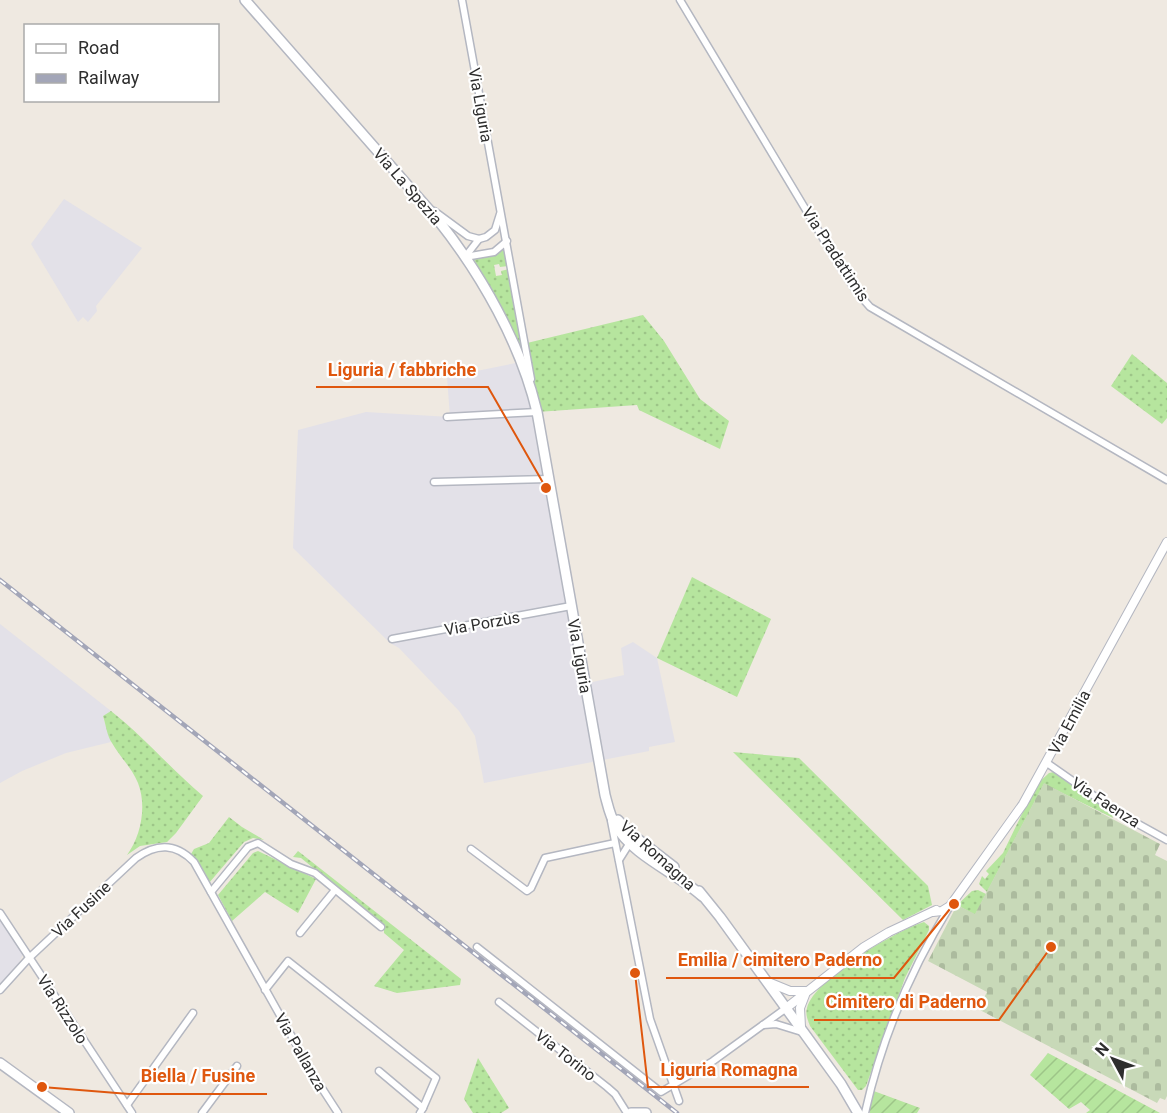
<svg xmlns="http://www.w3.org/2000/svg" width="1167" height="1113" viewBox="0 0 1167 1113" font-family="Roboto,sans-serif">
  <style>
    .industrial { fill: #e3e1e8 }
    .grass { fill: url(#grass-dots) }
    .cemetery { fill: url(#cemetery-stones) }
    .garden { fill: url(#garden-furrows) }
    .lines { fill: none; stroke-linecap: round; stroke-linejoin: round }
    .minor-casing { stroke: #b4b7c1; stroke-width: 9 }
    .tertiary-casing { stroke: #b4b7c1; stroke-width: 10 }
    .secondary-casing { stroke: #b4b7c1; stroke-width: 12 }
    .minor { stroke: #fff; stroke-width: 6 }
    .tertiary { stroke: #fff; stroke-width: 8 }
    .secondary { stroke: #fff; stroke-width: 9 }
    .rail-casing { stroke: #a3a6b8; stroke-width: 4.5 }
    .rail { stroke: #fff; stroke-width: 2; stroke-dasharray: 7; stroke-linecap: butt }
    .labels { text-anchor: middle; stroke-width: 4.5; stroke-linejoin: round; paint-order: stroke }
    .street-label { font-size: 16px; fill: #2e2e2e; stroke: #fff }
    .leader { fill: none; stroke: #df570e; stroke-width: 2 }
    .callout-dot { fill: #df570e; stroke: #fff; stroke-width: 2 }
    .callout-label { font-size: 18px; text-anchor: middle; font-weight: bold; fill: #df570e; stroke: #fff; stroke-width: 4.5; stroke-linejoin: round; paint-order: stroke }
  </style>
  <defs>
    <pattern id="grass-dots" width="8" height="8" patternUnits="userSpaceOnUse" patternTransform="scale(1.5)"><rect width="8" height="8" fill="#b6e59e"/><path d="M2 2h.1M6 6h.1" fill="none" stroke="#9dc588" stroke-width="1.8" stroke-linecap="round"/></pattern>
    <pattern id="cemetery-stones" width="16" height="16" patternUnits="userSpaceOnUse" patternTransform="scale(1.5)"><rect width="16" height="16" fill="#c8d9b8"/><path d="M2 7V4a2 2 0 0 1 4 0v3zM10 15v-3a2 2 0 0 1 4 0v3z" fill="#acbb9e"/></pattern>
    <pattern id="garden-furrows" width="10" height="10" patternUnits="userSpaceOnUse" patternTransform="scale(1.5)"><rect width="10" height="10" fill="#b6e59e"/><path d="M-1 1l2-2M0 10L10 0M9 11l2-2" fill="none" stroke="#9dc588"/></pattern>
  </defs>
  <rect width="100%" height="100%" fill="#efe9e1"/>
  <g class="industrial">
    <polygon points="64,199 142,248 96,306 97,311 88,322 83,317 78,322 31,244"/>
    <polygon points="516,363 533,409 588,683 624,675 621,648 633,642 657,658 675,742 649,747 649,751 484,783 475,736 459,711 399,648 390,643 293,548 298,430 366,412 450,417 447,377"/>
    <polygon points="0,624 111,711 103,717 111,742 66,753 22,771 0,783"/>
    <polygon points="0,919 23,954 19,963 0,984"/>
  </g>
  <g class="grass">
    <polygon points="505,248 508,266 500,267 499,264 494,265 496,276 502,275 501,271 509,269 525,359 502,309 473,258 491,256"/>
    <polygon points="643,315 664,341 700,399 729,421 720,449 639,410 637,405 537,412 527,343"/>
    <polygon points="1132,354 1167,383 1167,418 1162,424 1111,386"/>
    <polygon points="692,577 771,619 737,697 657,658"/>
    <path d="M 111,711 C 144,737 171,769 203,796 L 176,833 L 167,842 L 140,846 L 127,855 C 141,836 147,806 138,783 C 132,768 120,757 112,743 C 107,736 106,725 103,716 Z"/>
    <polygon points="733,752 799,758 928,886 932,905 903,920"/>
    <polygon points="1054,772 1111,812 1113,818 1044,784 987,892 979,884 982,876 985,879 989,874 986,871 1003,853 1036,785 1049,773"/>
    <polygon points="229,817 242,827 264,840 253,838 244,842 209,883 191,854 194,849 209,843"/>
    <polygon points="258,851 316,879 298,913 265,892 232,921 218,895 253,853"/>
    <polygon points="298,851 461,979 460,985 397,993 374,986 404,950 384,933 384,925 301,858 293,857"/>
    <polygon points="978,890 986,894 975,915 957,905 972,891"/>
    <path d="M 924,922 L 929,926 L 929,930 L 905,978 L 866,1086 L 862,1090 L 858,1090 L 810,1026 C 808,1020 805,1015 807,1008 C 815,978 895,931 924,922 Z"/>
    <polygon points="478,1058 509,1108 501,1113 473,1113 464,1099"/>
  </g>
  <polygon class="cemetery" points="1044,783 1160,844 1155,855 1167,861 1167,1096 1165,1100 1160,1098 1157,1103 978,1009 987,992 928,961 957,905 975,914"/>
  <g class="garden">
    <polygon points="1048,1053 1160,1113 1086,1113 1090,1110 1081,1102 1069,1109 1030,1075"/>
    <polygon points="871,1090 920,1108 917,1113 870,1113 867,1101"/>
  </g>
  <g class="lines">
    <g class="minor-casing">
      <g id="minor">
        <polyline points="462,0 531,379"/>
        <polyline points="680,0 839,265 856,291 870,307 1167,480"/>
        <polyline points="434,211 468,236 479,239"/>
        <polyline points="465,257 479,239 486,237 495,230 500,214"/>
        <polyline points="465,257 494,252 507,241"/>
        <polyline points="447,417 537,412"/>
        <polyline points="434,482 549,479"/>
        <polyline points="392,639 571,606"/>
        <polyline points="1047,763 1120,814 1167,840"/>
        <polyline points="611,821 650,1019 679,1101"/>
        <polyline points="471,849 527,891 531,888 545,858 615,843"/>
        <polyline points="619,860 631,841"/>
        <polyline points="211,892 248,847 258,843 291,864 315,873 381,927"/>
        <polyline points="0,913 132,1113"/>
        <polyline points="300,933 335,890"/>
        <polyline points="477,947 661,1092 713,1061 785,1009"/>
        <path d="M 0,990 L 29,958 L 136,858 C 157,843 176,843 194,862 L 314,1076 L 338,1113"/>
        <polyline points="265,990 288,961 436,1078 423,1108"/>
        <polyline points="499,1002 607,1087 615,1094 627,1113"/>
        <polyline points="763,1025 776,1024 802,1032"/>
        <polyline points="379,1071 423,1108 420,1113"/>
        <polyline points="127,1105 193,1013"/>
        <polyline points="202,1113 237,1066"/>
        <path d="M 865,1113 C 881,1041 911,969 950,906"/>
      </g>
    </g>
    <g class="tertiary-casing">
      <g id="tertiary">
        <polyline points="933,912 942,911 950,906 1023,804 1167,542"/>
        <polyline points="768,982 790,991 805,991"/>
        <polyline points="785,1009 864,947 889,932 936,910"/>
        <polyline points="801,1027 800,1008 805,995"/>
      </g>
    </g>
    <g class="secondary-casing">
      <g id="secondary">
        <path d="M 245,0 L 438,220 C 481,274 521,344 537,412 L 605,795 C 608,806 610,817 616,826 C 633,856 677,873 702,896"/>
        <polyline points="618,820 630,833 674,867"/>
        <polyline points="699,891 720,917 841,1084 858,1113"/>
        <polyline points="0,1063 69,1113"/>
        <polyline points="631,1113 646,1113"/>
      </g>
    </g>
    <use href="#minor" class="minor"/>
    <use href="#tertiary" class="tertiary"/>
    <use href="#secondary" class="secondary"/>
    <g class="rail-casing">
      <polyline id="rail" points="0,580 677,1113"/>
    </g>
    <use href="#rail" class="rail"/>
  </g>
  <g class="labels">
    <g class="street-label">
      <text transform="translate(481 105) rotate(80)" y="6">Via Liguria</text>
      <text transform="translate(408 186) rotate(49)" y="6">Via La Spezia</text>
      <text transform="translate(836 254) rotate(57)" y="6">Via Pradattimis</text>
      <text transform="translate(482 623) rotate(-10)" y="6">Via Porzùs</text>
      <text transform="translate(580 656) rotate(80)" y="6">Via Liguria</text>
      <text transform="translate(1069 722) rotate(-62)" y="6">Via Emilia</text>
      <text transform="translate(1106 802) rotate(33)" y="6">Via Faenza</text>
      <text transform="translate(658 855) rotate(42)" y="6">Via Romagna</text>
      <text transform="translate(81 909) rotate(-43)" y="6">Via Fusine</text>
      <text transform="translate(63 1009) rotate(57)" y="6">Via Rizzolo</text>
      <text transform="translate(301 1052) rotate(60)" y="6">Via Pallanza</text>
      <text transform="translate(566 1055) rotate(38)" y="6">Via Torino</text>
    </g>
  </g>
  <path class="leader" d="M546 488L488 387H316M954 904L894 978H666M1051 947L999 1020H814M635 973L648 1087H809M42 1087L129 1094H267"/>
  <g class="callout-dot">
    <circle cx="546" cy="488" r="6"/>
    <circle cx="954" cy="904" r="6"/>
    <circle cx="1051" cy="947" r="6"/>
    <circle cx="635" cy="973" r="6"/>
    <circle cx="42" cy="1087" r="6"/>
  </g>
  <g class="callout-label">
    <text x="402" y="376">Liguria / fabbriche</text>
    <text x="780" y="966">Emilia / cimitero Paderno</text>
    <text x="906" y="1008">Cimitero di Paderno</text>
    <text x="729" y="1076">Liguria Romagna</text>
    <text x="198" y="1082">Biella / Fusine</text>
  </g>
  <rect x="24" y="24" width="195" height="78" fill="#ffffff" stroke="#ababab" stroke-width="1.5"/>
  <rect x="36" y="44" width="30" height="9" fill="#ffffff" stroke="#ababab" stroke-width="1.5"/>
  <text x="78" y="54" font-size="18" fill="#2e2e2e">Road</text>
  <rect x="36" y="74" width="30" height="9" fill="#a3a6b8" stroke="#ababab" stroke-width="1.5"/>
  <text x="78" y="84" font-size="18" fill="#2e2e2e">Railway</text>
  <g transform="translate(1113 1059) rotate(311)" stroke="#ffffff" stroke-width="4.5" paint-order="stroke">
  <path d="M0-4.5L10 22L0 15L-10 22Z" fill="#2e2e2e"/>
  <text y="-9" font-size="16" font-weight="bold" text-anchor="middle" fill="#2e2e2e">N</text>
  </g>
</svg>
